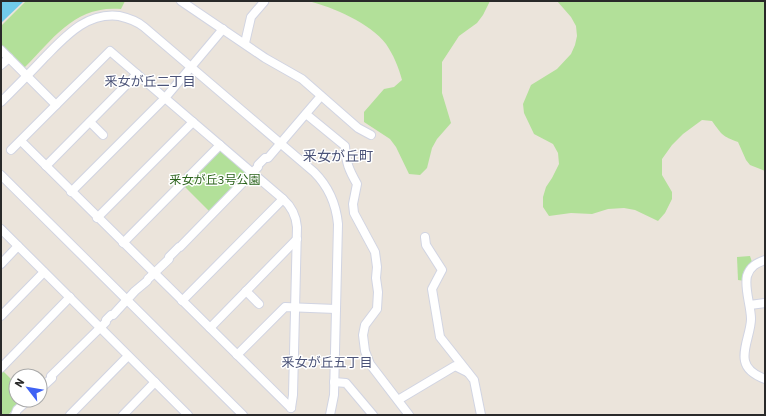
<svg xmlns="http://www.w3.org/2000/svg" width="766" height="416" viewBox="0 0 766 416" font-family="'IBM Plex Sans','Noto Sans JP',sans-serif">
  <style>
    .green { fill: #b2e099 }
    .water { fill: #71cbea }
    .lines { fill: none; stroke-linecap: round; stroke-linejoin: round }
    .minor-casing { stroke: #d1d4e2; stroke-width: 10 }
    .minor { stroke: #fff; stroke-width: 8 }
    .labels { text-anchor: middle; stroke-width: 3; stroke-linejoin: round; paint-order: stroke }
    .park-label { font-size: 12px; fill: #2b631c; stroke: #fff }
    .neighbourhood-label { font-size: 13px; fill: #4b5378; stroke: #fff }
    .quarter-label { font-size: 14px; fill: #4b5378; stroke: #fff }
  </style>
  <rect width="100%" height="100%" fill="#ebe4db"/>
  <g class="green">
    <path d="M 26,1 L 125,1 L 121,9 C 75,5 54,38 25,67 L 23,68 L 1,46 L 1,26 Z"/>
    <path d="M 308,1 L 490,1 L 483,15 L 477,23 L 459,36 L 442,62 L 442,93 L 451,123 L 437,139 L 432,148 L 427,168 L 420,175 L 409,174 L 396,147 L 390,139 L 364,122 L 364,112 L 384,89 L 394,87 L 402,80 C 399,68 393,54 386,44 C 370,23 333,7 308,1 Z"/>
    <path d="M 557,1 L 765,1 L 765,171 L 750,165 L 746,160 L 738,142 C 722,136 722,135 712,121 L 702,120 L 683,134 L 672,145 L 662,159 L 662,175 L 672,192 L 672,199 L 665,213 L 658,221 L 635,210 L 624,208 L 608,209 L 592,214 L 571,213 L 549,216 L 543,207 L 543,197 L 546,187 L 552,178 L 559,164 L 558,153 L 553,144 L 534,134 L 524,113 L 523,104 L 531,85 L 557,69 L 571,54 L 575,45 L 577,36 L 576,26 L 571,17 Z"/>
    <polygon points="218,151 222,151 245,170 246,174 209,211 184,186"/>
    <polygon points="750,256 752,262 745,281 738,280 737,257"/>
    <polygon points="2,370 16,384 16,400 22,400 8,415 1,415"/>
  </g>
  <polygon class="water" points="1,1 24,1 1,23"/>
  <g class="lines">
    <g class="minor-casing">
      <g id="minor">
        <polyline points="181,1 265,58 302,79 358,128 371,135"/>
        <polyline points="245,43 251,17 264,2 263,1"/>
        <polyline points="1,50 56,105"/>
        <polyline points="1,65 9,58"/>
        <path d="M 1,102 C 15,88 30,73 44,58 C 65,37 86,12 119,16 C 128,18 137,21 144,27 L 314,172 C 329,187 336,203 338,224 L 334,395 L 330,415"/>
        <path d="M 306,114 L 345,146 C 346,163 349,170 357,184 L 353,204 L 354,213 L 375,252 L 377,267 L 376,278 L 378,292 L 377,309 L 365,325 L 363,335 L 365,351 L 370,364 L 409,415"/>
        <polyline points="90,122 103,135"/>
        <polyline points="21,141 291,408"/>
        <path d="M 11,150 L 110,51 L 283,199 C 292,207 296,215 297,227 L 293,395 L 291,408"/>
        <polyline points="46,166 137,74"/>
        <polyline points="1,175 243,415"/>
        <polyline points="71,192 165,98 223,29"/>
        <polyline points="97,218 193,122"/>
        <polyline points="1,229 188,415"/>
        <polyline points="425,237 426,245 442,270 432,289 440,337 474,380 481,415"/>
        <polyline points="123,243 220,145"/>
        <path d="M 765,260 C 757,263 750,266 747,276 C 744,288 751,306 751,319 C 751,332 742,349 745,361 C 747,371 757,376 765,379"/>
        <polyline points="1,264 18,246"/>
        <polyline points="246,291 259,304"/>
        <polyline points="182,301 283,199"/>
        <polyline points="750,305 765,303"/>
        <polyline points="1,316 44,272"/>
        <polyline points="210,328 297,239"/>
        <polyline points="237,355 285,307 336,309"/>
        <polyline points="1,368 70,297"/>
        <polyline points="334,382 346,383 373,415"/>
        <path d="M 40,389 L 52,378 L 51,376 L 106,322 L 106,320 L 111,315 L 113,315 L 135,291 L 147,281 L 148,279 L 169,259 L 169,257 L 179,247 L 180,247 C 206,220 232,194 258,167 L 258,165 L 265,158 L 268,158 L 321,96"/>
        <polyline points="398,400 455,366 467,372"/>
        <polyline points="15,415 17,410 28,400"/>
        <polyline points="70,415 128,356"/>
        <polyline points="123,415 155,382"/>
      </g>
    </g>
    <use href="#minor" class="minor"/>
  </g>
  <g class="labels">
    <g class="park-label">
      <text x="215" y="184">釆女が丘3号公園</text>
    </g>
    <g class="neighbourhood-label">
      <text x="150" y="86">釆女が丘二丁目</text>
      <text x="327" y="367">釆女が丘五丁目</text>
    </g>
    <g class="quarter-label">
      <text x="338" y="161">釆女が丘町</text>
    </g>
  </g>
  <rect width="766" height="416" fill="none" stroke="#292929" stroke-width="4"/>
  <g transform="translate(28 388) rotate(301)"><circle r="19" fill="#ffffff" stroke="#a9a9a9"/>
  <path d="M0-3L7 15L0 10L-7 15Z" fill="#3f62f4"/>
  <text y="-6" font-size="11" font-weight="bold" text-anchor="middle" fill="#292929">N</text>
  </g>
</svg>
